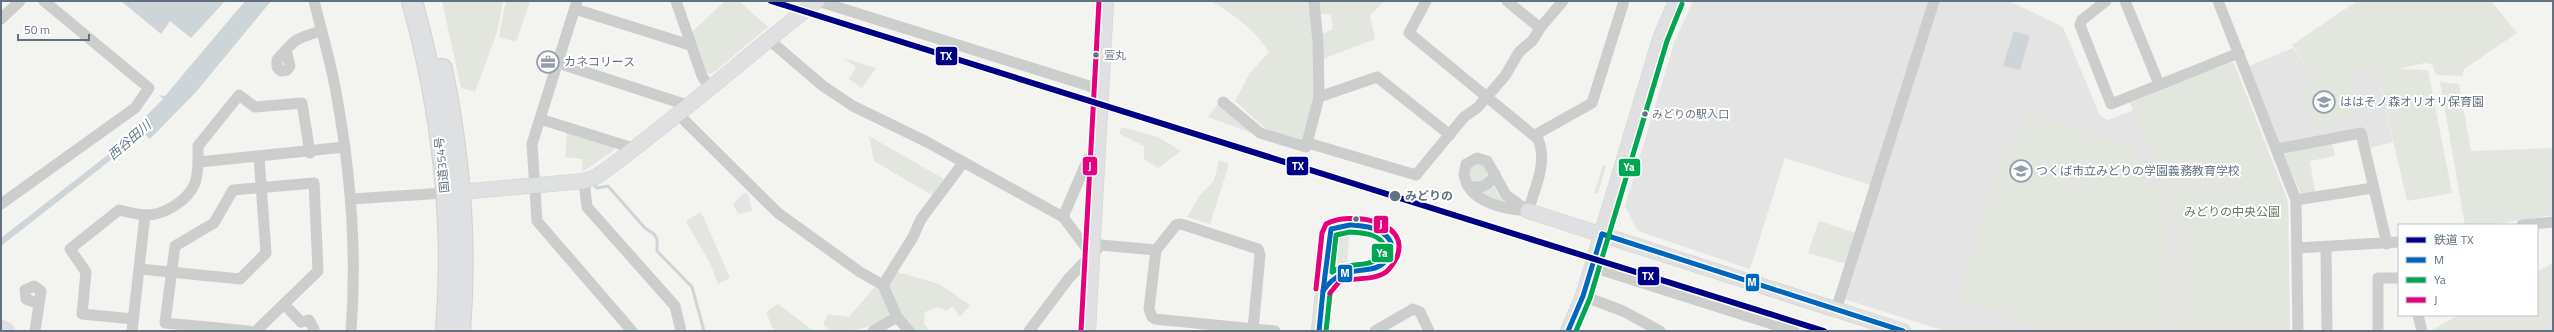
<svg xmlns="http://www.w3.org/2000/svg" width="2554" height="332" viewBox="0 0 2554 332" font-family="'Titillium Web','Noto Sans JP',sans-serif">
  <style>
    .built { fill: #e3e4e3 }
    .green { fill: #e2e6de }
    .water { fill: #ced5d8 }
    .lines { fill: none; stroke-linecap: round; stroke-linejoin: round }
    .stream { stroke: #ced5d8; stroke-width: 3 }
    .secondary-casing { stroke: #d1d1d1; stroke-width: 16 }
    .highway-casing { stroke: #d0d1d0; stroke-width: 22 }
    .street { stroke: #cccdcd; stroke-width: 11 }
    .secondary { stroke: #dfe0e1; stroke-width: 15 }
    .highway { stroke: #dfe0e1; stroke-width: 20 }
    .bus-1-casing { stroke: #fff; stroke-width: 8 }
    .bus-2-casing { stroke: #fff; stroke-width: 8 }
    .bus-3-casing { stroke: #fff; stroke-width: 8 }
    .bus-1 { stroke: #0065bd; stroke-width: 5 }
    .bus-2 { stroke: #00a651; stroke-width: 5 }
    .bus-3 { stroke: #e5007d; stroke-width: 5 }
    .rail-1-casing { stroke: #fff; stroke-width: 9 }
    .rail-1 { stroke: #000084; stroke-width: 6 }
    .bus-dot { fill: #617182; stroke: #fff; stroke-width: 1.5 }
    .labels { text-anchor: middle; stroke-width: 4; stroke-linejoin: round; paint-order: stroke }
    .bus-label { font-size: 11px; fill: #617182; stroke: #fff; text-anchor: start }
    .poi-label { font-size: 12px; fill: #617182; stroke: #fff; text-anchor: start }
    .street-label { font-size: 12px; fill: #617182; stroke: #fff }
    .stop-label { font-size: 12px; font-weight: bold; fill: #617182; stroke: #fff; text-anchor: start }
    .park-label { font-size: 12px; fill: #647960; stroke: #fff }
    .water-label { font-size: 13px; font-style: italic; fill: #617a87; stroke: #fff }
    .line-badge { stroke: #fff; stroke-width: 1.5 }
    .badge-label { font-size: 11px; text-anchor: middle; font-weight: bold; fill: #fff }
  </style>
  <rect width="100%" height="100%" fill="#f3f3f0"/>
  <g class="built">
    <polygon points="1693,1 1929,1 1871,185 1785,158 1750,269 1638,231 1625,206 1674,43"/>
    <polygon points="1938,1 2009,1 2063,27 2100,116 2108,120 2134,110 2178,223 2179,331 1945,331 1844,299"/>
    <polygon points="2293,48 2313,75 2378,74 2393,142 2369,148 2365,129 2282,144 2278,142 2249,66"/>
    <polygon points="745,192 749,196 752,211 738,214 733,204"/>
  </g>
  <g class="green">
    <polygon points="442,1 503,1 497,32 475,92 461,88"/>
    <polygon points="506,1 530,1 516,42 499,37"/>
    <polygon points="725,1 739,1 768,27 712,74 707,73 692,32"/>
    <path d="M 1211,1 L 1312,1 L 1315,98 L 1306,138 L 1298,142 L 1265,128 L 1235,101 L 1250,73 L 1269,52 C 1254,29 1235,15 1211,1 Z"/>
    <polygon points="1316,1 1385,1 1370,15 1375,39 1323,59 1322,34 1333,29 1331,14 1319,14"/>
    <polygon points="2357,1 2491,1 2517,33 2464,69 2462,76 2436,75 2432,64 2424,63 2399,69 2428,70 2452,193 2407,201 2378,74 2353,75 2360,112 2349,119 2316,126 2300,95 2302,91 2311,87 2303,70 2308,68 2292,45"/>
    <polygon points="843,58 876,68 862,88 849,79 856,67"/>
    <polygon points="2230,63 2234,63 2288,201 2290,331 2179,331 2178,223 2129,101"/>
    <polygon points="2440,82 2459,84 2471,151 2553,148 2553,215 2489,225 2465,225"/>
    <polygon points="1218,104 1254,134 1208,117"/>
    <polygon points="2025,111 2131,143 2149,188 2157,185 2171,224 2173,321 2166,331 2048,331 1957,301 2006,139 2015,142"/>
    <polygon points="1121,127 1158,137 1181,151 1158,168 1144,159 1144,146 1120,134"/>
    <polygon points="567,133 614,146 613,151 582,172 583,159 565,157"/>
    <polygon points="869,136 944,179 932,195 874,161"/>
    <polygon points="2332,143 2335,156 2310,161 2315,192 2301,194 2284,155 2286,151"/>
    <polygon points="1219,160 1229,164 1210,224 1187,217 1200,195 1214,181"/>
    <circle cx="1478" cy="173" r="9"/>
    <polygon points="1603,165 1606,166 1598,194 1594,193"/>
    <polygon points="1493,185 1499,196 1511,208 1478,192 1489,189"/>
    <polygon points="701,212 730,278 718,284 711,265 686,221"/>
    <polygon points="1819,221 1856,233 1846,264 1808,253"/>
    <polygon points="1347,232 1349,235 1347,264 1339,266 1332,259 1336,233"/>
    <polygon points="2553,263 2553,331 2430,331 2459,315 2537,315 2537,272"/>
    <polygon points="894,271 939,284 970,305 960,317 952,306 947,311 937,307 925,312 924,324 930,331 915,331 902,317 888,284"/>
    <path d="M 876,286 L 880,288 L 891,315 C 871,329 854,331 831,331 L 823,324 L 828,314 L 849,317 Z"/>
    <polygon points="778,304 814,331 774,331 766,312"/>
  </g>
  <g class="water">
    <polygon points="121,1 225,1 191,38 170,21 161,34"/>
    <polygon points="245,1 271,1 196,92 150,139 144,134 1,246 1,238 141,129 138,124 163,99 159,95 165,96"/>
    <polygon points="2014,31 2030,36 2020,70 2003,66"/>
  </g>
  <g class="lines">
    <polyline class="stream" points="594,185 597,188 608,186 645,228 654,234 657,239 657,251 692,287 704,331"/>
    <g class="secondary-casing">
      <g id="secondary">
        <path d="M 460,192 L 584,181 L 596,177 C 673,122 743,59 817,1"/>
        <polyline points="1528,211 1903,331"/>
        <polyline points="1,328 7,331"/>
        <polyline points="1088,331 1106,1"/>
        <path d="M 1319,331 L 1329,234 L 1331,229 C 1348,219 1408,226 1388,260 C 1376,281 1344,257 1323,291"/>
        <polyline points="1568,331 1583,296 1660,39 1676,1"/>
      </g>
    </g>
    <g class="highway-casing">
      <g id="highway">
        <path d="M 412,1 C 442,107 455,221 446,331"/>
        <path d="M 442,69 C 460,155 467,243 460,331"/>
      </g>
    </g>
    <g class="street">
      <path d="M 314,1 C 322,33 332,66 337,98 C 351,175 357,253 351,331"/>
      <polyline points="577,1 532,144 537,221 632,331"/>
      <polyline points="676,1 702,76 710,88"/>
      <polyline points="818,1 1102,90"/>
      <path d="M 1426,1 L 1409,33 L 1538,139 C 1548,162 1535,188 1528,211"/>
      <polyline points="1507,1 1540,28"/>
      <polyline points="2106,1 2082,20 2080,25 2111,104 2239,53"/>
      <polyline points="2125,1 2159,84"/>
      <polyline points="2218,1 2296,200 2298,331"/>
      <polyline points="575,9 690,45"/>
      <polyline points="1,19 20,1"/>
      <polyline points="768,39 823,86 853,106 927,142 1063,217 1091,254"/>
      <path d="M 286,50 L 290,66 L 287,70 L 281,71 L 277,67 L 277,60 C 295,39 294,39 321,31"/>
      <polyline points="558,63 690,106"/>
      <polyline points="1319,97 1377,77 1450,135"/>
      <polyline points="1223,102 1260,133 1306,147 1319,97 1318,42 1314,1"/>
      <polyline points="679,115 778,213 860,272 883,285 897,317 909,331"/>
      <polyline points="540,119 636,149"/>
      <polyline points="1535,135 1592,103 1624,1"/>
      <polyline points="1308,143 1416,175 1464,117 1477,108 1505,76 1519,52 1533,40 1540,28 1563,1"/>
      <polyline points="2277,149 2361,133 2387,244"/>
      <path d="M 1477,158 L 1487,161 L 1506,195 L 1528,211 C 1504,209 1468,203 1464,174 L 1466,164 Z"/>
      <polyline points="199,162 345,147"/>
      <polyline points="584,181 587,207 675,306 681,331"/>
      <path d="M 1467,185 C 1481,190 1488,186 1495,174"/>
      <polyline points="351,199 445,193"/>
      <polyline points="2296,200 2373,188"/>
      <polyline points="1,204 135,108 149,88 44,1"/>
      <polyline points="1063,217 1088,159 1092,156 1098,156"/>
      <polyline points="2522,225 2553,222"/>
      <polyline points="2326,247 2327,331"/>
      <polyline points="2297,248 2399,242"/>
      <polyline points="140,269 240,279 266,253 259,157"/>
      <polyline points="1602,270 1794,331"/>
      <polyline points="883,285 913,237 921,219 963,163"/>
      <polyline points="1583,296 1623,311 1660,331"/>
      <polyline points="284,304 301,322"/>
      <polyline points="1836,310 1934,1"/>
      <polyline points="2418,315 2422,331"/>
      <path d="M 133,319 L 82,314 L 86,272 L 70,249 L 119,210 C 127,212 136,214 144,215 C 163,216 188,201 195,183 C 199,172 198,158 198,146 L 239,95 L 255,107 L 302,103 L 310,153"/>
      <polyline points="301,322 309,320 314,329 313,331"/>
      <polyline points="1253,329 1260,255 1258,249 1181,224 1176,225 1156,250 1149,309 1152,317 1155,319 1275,331"/>
      <polyline points="35,331 41,291 34,286 25,290 26,299 39,304"/>
      <polyline points="132,331 145,215"/>
      <polyline points="249,331 165,323 175,246 214,223 233,190 314,183 318,271 256,331"/>
      <polyline points="873,331 897,317"/>
      <polyline points="1029,331 1069,278 1101,245 1156,250"/>
      <polyline points="1375,331 1413,309 1420,312 1429,331"/>
      <polyline points="2378,331 2378,278 2399,278"/>
    </g>
    <use href="#secondary" class="secondary"/>
    <use href="#highway" class="highway"/>
    <g class="bus-1-casing">
      <g id="bus-1">
        <path d="M 1350,225 C 1363,226 1381,227 1389,239 C 1392,243 1392,248 1390,253 C 1382,276 1359,266 1341,275 C 1333,278 1328,284 1323,291 L 1331,229 Z"/>
        <polyline points="1602,234 1903,331"/>
        <polyline points="1319,331 1323,291"/>
        <polyline points="1568,331 1583,296 1602,234"/>
      </g>
    </g>
    <g class="bus-2-casing">
      <g id="bus-2">
        <path d="M 1350,232 C 1363,233 1381,233 1385,248 C 1377,272 1351,259 1332,272 L 1336,235 Z"/>
        <polyline points="1326,331 1330,294"/>
        <polyline points="1576,331 1590,298 1667,41 1682,4"/>
      </g>
    </g>
    <g class="bus-3-casing">
      <g id="bus-3">
        <path d="M 1316,289 L 1322,233 L 1326,224 C 1349,211 1411,220 1397,257 C 1394,263 1391,268 1386,272 C 1374,281 1353,277 1339,282 L 1330,293"/>
        <polyline points="1081,331 1099,1"/>
      </g>
    </g>
    <use href="#bus-1" class="bus-1"/>
    <use href="#bus-2" class="bus-2"/>
    <use href="#bus-3" class="bus-3"/>
    <g class="rail-1-casing">
      <polyline id="rail-1" points="771,1 1824,331"/>
    </g>
    <use href="#rail-1" class="rail-1"/>
  </g>
  <defs>
    <g id="office-ring" transform="scale(1.15)"><circle r="9.5" fill="#fff" stroke="#949ea8" stroke-width="1.5"/><path d="M-6-3h4V-5.5h4V-3h4V5H-6ZM-1-4.5V-3h2v-1.5ZM-6 0V1H6V0Z" fill="#949ea8"/></g>
    <g id="school-ring" transform="scale(1.15)"><circle r="9.5" fill="#fff" stroke="#949ea8" stroke-width="1.5"/><path d="M0-5L7-2L0 1L-7-2ZM-4 1L0 2.5L4 1V4Q0 6-4 4Z" fill="#949ea8"/></g>
  </defs>
  <g fill-rule="evenodd">
    <use href="#office-ring" x="548" y="62"/>
    <use href="#school-ring" x="2324" y="102"/>
    <use href="#school-ring" x="2021" y="171"/>
  </g>
  <g class="bus-dot">
    <circle cx="1096" cy="55" r="3.5"/>
    <circle cx="1645" cy="114" r="3.5"/>
    <circle cx="1395" cy="196" r="6"/>
    <circle cx="1356" cy="219" r="3.5"/>
  </g>
  <g class="labels">
    <g class="bus-label">
      <text x="1104" y="59">萱丸</text>
      <text x="1652" y="118">みどりの駅入口</text>
    </g>
    <g class="poi-label">
      <text x="564" y="66">カネコリース</text>
      <text x="2340" y="106">ははそノ森オリオリ保育園</text>
      <text x="2036" y="175">つくば市立みどりの学園義務教育学校</text>
    </g>
    <g class="street-label">
      <text transform="translate(442 165) rotate(-96)" y="4">国道354号</text>
    </g>
    <g class="stop-label">
      <text x="1405" y="200">みどりの</text>
    </g>
    <g class="park-label">
      <text x="2232" y="216">みどりの中央公園</text>
    </g>
    <g class="water-label">
      <text transform="translate(129 140) rotate(-41)" y="5">西谷田川</text>
    </g>
  </g>
  <g class="line-badge">
    <rect x="935" y="46" width="23" height="20" rx="4" fill="#000084"/>
    <rect x="1082" y="156" width="16" height="20" rx="4" fill="#e5007d"/>
    <rect x="1286" y="156" width="23" height="20" rx="4" fill="#000084"/>
    <rect x="1618" y="158" width="23" height="19" rx="4" fill="#00a651"/>
    <rect x="1373" y="215" width="16" height="19" rx="4" fill="#e5007d"/>
    <rect x="1371" y="243" width="23" height="20" rx="4" fill="#00a651"/>
    <rect x="1337" y="264" width="16" height="19" rx="4" fill="#0065bd"/>
    <rect x="1637" y="266" width="23" height="20" rx="4" fill="#000084"/>
    <rect x="1745" y="273" width="15" height="19" rx="4" fill="#0065bd"/>
  </g>
  <g class="badge-label">
    <text x="946" y="60">TX</text>
    <text x="1090" y="170">J</text>
    <text x="1298" y="170">TX</text>
    <text x="1629" y="171">Ya</text>
    <text x="1381" y="228">J</text>
    <text x="1382" y="257">Ya</text>
    <text x="1345" y="277">M</text>
    <text x="1648" y="280">TX</text>
    <text x="1752" y="286">M</text>
  </g>
  <rect width="2554" height="332" fill="none" stroke="#617182" stroke-width="4"/>
  <rect x="2398" y="224" width="140" height="92" fill="#ffffff" stroke="#c0c6cd"/>
  <rect x="2406" y="237" width="20" height="6" fill="#000084" stroke="#c0c6cd"/>
  <text x="2434" y="244" font-size="12" fill="#617182">鉄道 TX</text>
  <rect x="2406" y="257" width="20" height="6" fill="#0065bd" stroke="#c0c6cd"/>
  <text x="2434" y="264" font-size="12" fill="#617182">M</text>
  <rect x="2406" y="277" width="20" height="6" fill="#00a651" stroke="#c0c6cd"/>
  <text x="2434" y="284" font-size="12" fill="#617182">Ya</text>
  <rect x="2406" y="297" width="20" height="6" fill="#e5007d" stroke="#c0c6cd"/>
  <text x="2434" y="304" font-size="12" fill="#617182">J</text>
  <path d="M18 34v6h71v-6" fill="none" stroke="#617182" stroke-width="2"/>
  <text x="24" y="34" font-size="12" fill="#617182" stroke="#ffffff" stroke-width="3" paint-order="stroke">50 m</text>
</svg>
